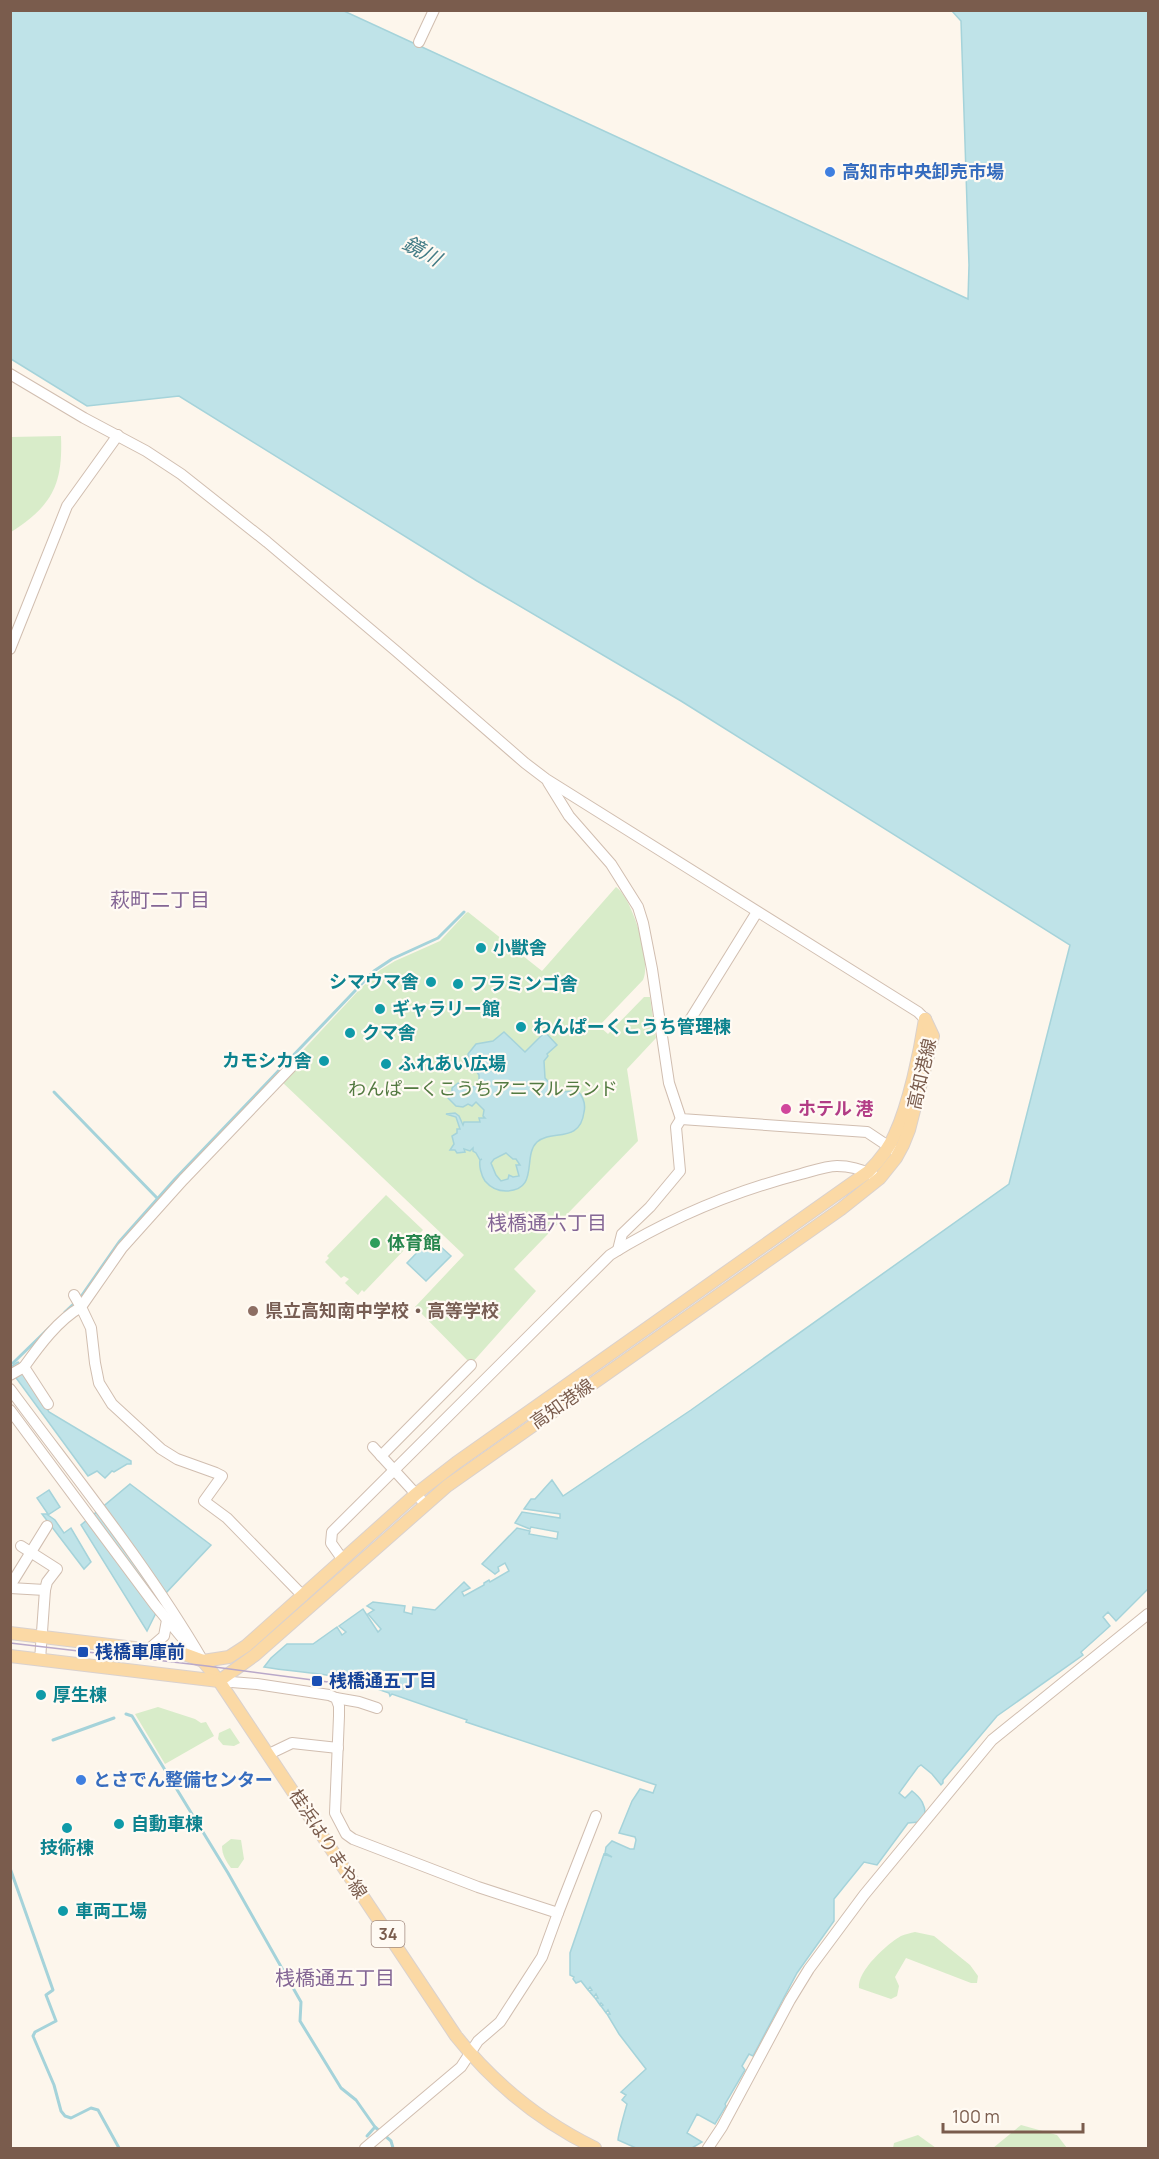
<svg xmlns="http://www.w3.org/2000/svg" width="1159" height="2159" viewBox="0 0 1159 2159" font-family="Manrope,'Noto Sans JP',sans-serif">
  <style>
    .green { fill: #d8ecc9 }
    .water { fill: #bfe3e8; stroke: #a5d3da; stroke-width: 1.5; fill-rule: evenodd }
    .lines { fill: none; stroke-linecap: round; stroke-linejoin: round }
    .stream { stroke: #a5d3da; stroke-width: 3 }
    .minor-casing { stroke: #d1beb0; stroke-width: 12 }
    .major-casing { stroke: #dad1cd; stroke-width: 14 }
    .minor { stroke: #fff; stroke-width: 10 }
    .major { stroke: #fbd9a5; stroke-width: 12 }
    .tram { stroke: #b9a8c9; stroke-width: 1.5 }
    .shop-dot { fill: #3f7fe0; stroke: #fffaf3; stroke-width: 2 }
    .culture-dot { fill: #0f9aa8; stroke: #fffaf3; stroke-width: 2 }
    .hotel-dot { fill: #d1479c; stroke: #fffaf3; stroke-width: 2 }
    .leisure-dot { fill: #2e9e5b; stroke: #fffaf3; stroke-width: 2 }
    .education-dot { fill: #8d6e63; stroke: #fffaf3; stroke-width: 2 }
    .transit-dot { fill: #1a4fb4; stroke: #fffaf3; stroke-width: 2 }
    .labels { text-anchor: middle; stroke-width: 4.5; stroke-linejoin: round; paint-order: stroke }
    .shield { fill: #fffaf3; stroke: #a28b7f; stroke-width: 1.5 }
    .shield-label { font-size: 16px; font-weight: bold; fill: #7a5c4d }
    .shop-label { font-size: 18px; font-weight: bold; fill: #366cbe; stroke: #fffaf3; text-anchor: start }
    .culture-label { font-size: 18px; font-weight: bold; fill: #0d838f; stroke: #fffaf3; text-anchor: start }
    .street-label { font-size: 18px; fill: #7a5c4d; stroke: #fffaf3 }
    .park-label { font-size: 18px; fill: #537a41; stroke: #fffaf3 }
    .hotel-label { font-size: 18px; font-weight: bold; fill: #b23c85; stroke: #fffaf3; text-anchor: start }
    .leisure-label { font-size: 18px; font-weight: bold; fill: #27864d; stroke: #fffaf3; text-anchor: start }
    .education-label { font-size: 18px; font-weight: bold; fill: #785e54; stroke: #fffaf3; text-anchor: start }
    .transit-label { font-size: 18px; font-weight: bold; fill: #164399; stroke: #fffaf3; text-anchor: start }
    .water-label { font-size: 20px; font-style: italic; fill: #437c86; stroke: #fffaf3 }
    .neighbourhood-label { font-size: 20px; fill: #846695; stroke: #fffaf3 }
  </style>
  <rect width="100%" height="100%" fill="#fdf6ec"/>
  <g class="green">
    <path d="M 61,436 C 63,485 52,506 11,532 L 11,437 Z"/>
    <path d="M 616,887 C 632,897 652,962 643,980 L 599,1026 L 608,1034 L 644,997 L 650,997 L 656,1038 L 627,1069 L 638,1141 L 514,1269 L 536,1291 L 471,1364 L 415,1307 L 464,1255 L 281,1081 L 293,1061 L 359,990 L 380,970 L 395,961 L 440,941 L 466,913 L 468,912 L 542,971 Z"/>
    <polygon points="386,1195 423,1230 366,1290 364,1292 362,1290 358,1295 345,1283 349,1279 344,1276 341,1278 325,1262 329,1258 327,1256"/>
    <polygon points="158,1707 195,1719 201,1723 206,1722 214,1736 165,1764 135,1714"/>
    <polygon points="230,1728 240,1743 234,1746 223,1745 218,1739 219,1733"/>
    <path d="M 231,1839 L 241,1840 L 244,1859 L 238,1868 L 231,1868 C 226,1861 222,1855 222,1846 Z"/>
    <path d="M 915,1932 L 934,1936 L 970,1965 L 978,1976 L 977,1983 L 971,1983 L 906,1958 L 895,1977 L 899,1986 L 897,1996 L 891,1999 L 859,1988 C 857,1971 887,1944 901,1936 C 905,1934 911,1933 915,1932 Z"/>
    <polygon points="1021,2125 1057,2135 1067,2148 993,2148"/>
    <polygon points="918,2135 936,2148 893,2148 894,2143"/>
  </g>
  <g class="water">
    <path d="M 10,11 L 344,11 L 968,299 L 969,265 L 961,21 L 952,11 L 1148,11 L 1148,1589 L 1116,1621 L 1108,1612 L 1103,1617 L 1110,1626 L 1081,1652 L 1083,1655 L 997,1716 L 943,1780 L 943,1783 L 941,1785 L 932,1774 L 921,1765 L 918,1767 L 899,1793 L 905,1798 L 912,1791 C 921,1798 926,1805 925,1817 L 919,1822 L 908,1823 L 877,1865 L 864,1862 L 834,1899 L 834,1921 L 797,1973 L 753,2056 L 749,2054 L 742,2066 L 745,2070 L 725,2104 L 726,2106 L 715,2124 L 697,2114 L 687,2133 L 702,2142 L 692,2148 L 636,2148 L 618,2140 C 618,2136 625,2111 627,2104 L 622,2100 L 626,2095 L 621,2092 L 646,2069 L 619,2034 L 607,2014 L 610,2014 L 608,2010 L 606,2013 L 601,2006 L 603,2005 L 601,2003 L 600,2005 L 595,1998 L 598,1998 L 596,1994 L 594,1997 L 589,1991 L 592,1990 L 590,1987 L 588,1990 L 581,1981 L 576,1983 L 573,1979 L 574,1977 L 570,1975 L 570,1953 L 604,1854 L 612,1857 L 605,1853 L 606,1847 L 612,1841 L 630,1849 L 634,1849 L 636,1840 L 635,1837 L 619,1833 L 632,1801 L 640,1789 L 653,1793 L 656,1785 L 466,1722 L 467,1720 L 392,1694 L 390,1696 L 389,1693 L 366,1685 L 365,1688 L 362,1687 L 363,1684 C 330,1672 298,1673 264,1667 L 271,1658 L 287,1644 L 313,1644 L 337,1627 L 342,1635 L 346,1632 L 339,1626 L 363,1609 L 378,1632 L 381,1629 L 368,1614 L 374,1610 L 367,1606 L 373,1602 L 405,1606 L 404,1612 L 412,1614 L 413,1607 L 435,1610 L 464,1582 L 470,1588 L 462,1592 L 464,1596 L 484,1585 L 484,1583 L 489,1580 L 490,1582 L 509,1571 L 505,1563 L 498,1567 L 499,1571 L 495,1574 L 482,1564 L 517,1528 L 530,1531 L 529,1534 L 557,1539 L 558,1532 L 531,1527 L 530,1529 L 515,1523 L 522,1512 L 560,1518 L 560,1514 L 524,1509 L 531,1499 L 535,1499 L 552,1480 L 563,1496 L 691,1410 L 1009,1184 L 1070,945 L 681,701 L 477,581 L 179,396 L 87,406 L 11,359 Z"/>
    <path d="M 504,1032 L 525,1052 L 545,1032 L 557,1045 L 547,1054 L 548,1056 L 544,1061 L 545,1078 L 558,1092 L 578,1091 C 583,1097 586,1104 584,1112 C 580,1144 551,1129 537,1142 C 522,1156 540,1190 506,1191 C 498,1191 490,1187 485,1181 C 481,1175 479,1166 480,1160 L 482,1159 L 480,1160 L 476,1153 L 473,1151 L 473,1148 L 470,1151 L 464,1149 L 465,1152 L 457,1153 L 455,1150 L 450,1150 L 454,1144 L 452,1136 L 457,1133 L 457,1129 L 460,1129 L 456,1117 L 446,1114 L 455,1113 L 459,1116 L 463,1125 L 464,1122 L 480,1122 L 479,1118 L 485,1118 L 483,1116 L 484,1110 L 476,1102 L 472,1106 L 468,1104 L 463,1107 L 456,1106 L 448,1098 L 449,1092 L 452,1093 L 452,1088 L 458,1083 L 461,1084 L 462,1083 L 470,1088 L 479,1085 L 479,1075 C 472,1063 470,1073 468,1054 L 476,1044 L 493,1041 ZM 506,1153 L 513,1159 L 516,1159 L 520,1165 L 516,1165 L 519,1176 L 513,1177 L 509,1175 L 508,1179 L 501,1181 L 496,1175 L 491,1163 L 494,1159 Z"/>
    <polygon points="431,1238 451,1256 426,1281 407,1263"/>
    <polygon points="18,1362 49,1412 131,1461 131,1464 127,1464 114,1472 112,1471 105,1478 97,1471 88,1476 11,1371 10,1367"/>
    <polygon points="130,1484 211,1545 166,1593 147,1631 81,1525"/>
    <polygon points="49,1490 60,1507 48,1515 55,1520 64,1533 71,1528 91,1562 84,1569 42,1514 48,1514 37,1498"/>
  </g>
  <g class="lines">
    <g class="stream">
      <polyline points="54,1092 158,1199"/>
      <polyline points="65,1312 80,1298 119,1242 175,1179 374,971 392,959 438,938 464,912"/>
      <polyline points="13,1363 50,1327"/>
      <polyline points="126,1714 132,1716 228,1873 301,2002 300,2021 341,2088 356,2100 375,2127 391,2141 393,2148"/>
      <polyline points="53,1740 114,1718"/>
      <polyline points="10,1868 53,1990 46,1995 56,2021 35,2032 33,2036 54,2085 61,2111 65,2116 71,2118 91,2108 98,2110 119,2148"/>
      <polyline points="367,2136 375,2127"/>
    </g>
    <g class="minor-casing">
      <g id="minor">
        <polyline points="419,42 434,10"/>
        <polyline points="10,374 84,418 146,451 181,474 267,542 396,651 525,763 546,779 918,1012 925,1019"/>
        <polyline points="10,649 67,506 118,435"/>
        <polyline points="548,782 569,816 611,864 638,907 643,923 652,969 669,1083 681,1119 867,1132 894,1150"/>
        <polyline points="685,1028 757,912"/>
        <polyline points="294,1064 183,1180 122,1248 81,1307 91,1328 95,1363 99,1383 112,1404 161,1449 177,1459 216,1473 222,1476 204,1501 227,1518 303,1596"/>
        <polyline points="618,1250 622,1234 650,1207 680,1171 676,1127 681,1119"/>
        <polyline points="10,1375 24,1367"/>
        <path d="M 10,1389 C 76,1478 147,1565 203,1661"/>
        <path d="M 48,1404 L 24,1367 C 39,1346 58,1320 81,1307 L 74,1295"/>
        <polyline points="10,1410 155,1605 189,1646"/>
        <polyline points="373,1447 425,1504"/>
        <polyline points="381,1456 471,1365"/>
        <polyline points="21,1546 57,1569 47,1582 45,1590 40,1660"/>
        <path d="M 343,1560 L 331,1543 L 332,1532 L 610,1255 C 668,1219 735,1191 801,1174 C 812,1171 826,1166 837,1166 C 850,1166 861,1169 873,1175"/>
        <polyline points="10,1586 47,1526"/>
        <polyline points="10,1588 45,1590"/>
        <polyline points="149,1649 164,1636 167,1620"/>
        <polyline points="219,1681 257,1684 329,1695 336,1698 339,1706 339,1716 335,1813 346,1834 353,1839 478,1887 558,1913 542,1957 500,2022 478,2041 461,2067 365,2148"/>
        <polyline points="336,1698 359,1702 377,1708"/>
        <polyline points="269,1754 292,1743 338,1748"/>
        <polyline points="558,1913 596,1816"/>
        <polyline points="708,2148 722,2127 790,2000 809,1969 864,1895 992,1740 1148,1614"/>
      </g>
    </g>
    <g class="major-casing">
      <g id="major">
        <path d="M 10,1633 L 184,1654 L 203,1661 L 219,1681 L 456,2036 C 494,2084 540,2121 595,2148"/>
        <polyline points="10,1656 219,1681"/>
        <path d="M 203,1661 L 229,1657 L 246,1646 L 416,1494 L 456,1463 L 868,1172 C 879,1161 889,1149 895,1134 C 909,1104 920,1052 925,1019"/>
        <polyline points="219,1681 255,1655 447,1486 841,1209 880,1178 896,1158 903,1145 909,1130 933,1036 925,1019"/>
      </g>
    </g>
    <use href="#minor" class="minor"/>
    <use href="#major" class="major"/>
    <polyline class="tram" points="10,1643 207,1666 328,1682"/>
  </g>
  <g class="shop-dot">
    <circle cx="830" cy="172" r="6"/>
    <circle cx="81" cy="1780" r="6"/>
  </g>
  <g class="culture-dot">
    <circle cx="481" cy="948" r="6"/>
    <circle cx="431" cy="982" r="6"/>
    <circle cx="458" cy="984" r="6"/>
    <circle cx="380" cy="1009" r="6"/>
    <circle cx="521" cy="1027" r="6"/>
    <circle cx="350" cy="1033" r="6"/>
    <circle cx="324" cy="1061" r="6"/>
    <circle cx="386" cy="1064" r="6"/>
    <circle cx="41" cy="1695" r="6"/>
    <circle cx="119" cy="1824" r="6"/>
    <circle cx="67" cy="1828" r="6"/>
    <circle cx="63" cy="1911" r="6"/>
  </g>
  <circle class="hotel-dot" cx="786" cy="1109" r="6"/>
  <circle class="leisure-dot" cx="375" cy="1243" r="6"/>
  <circle class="education-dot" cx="253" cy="1311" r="6"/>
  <g class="transit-dot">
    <rect x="77" y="1646" width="12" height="12" rx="3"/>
    <rect x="311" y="1675" width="12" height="12" rx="3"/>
  </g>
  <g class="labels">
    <rect class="shield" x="371.5" y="1921" width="33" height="26" rx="4.5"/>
    <g class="shield-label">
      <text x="388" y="1940">34</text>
    </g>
    <g class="shop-label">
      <text x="842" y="178">高知市中央卸売市場</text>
      <text x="93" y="1786">とさでん整備センター</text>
    </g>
    <g class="culture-label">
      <text x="493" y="954">小獣舎</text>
      <text x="419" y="988" text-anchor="end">シマウマ舎</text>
      <text x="470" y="990">フラミンゴ舎</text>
      <text x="392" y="1015">ギャラリー館</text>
      <text x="533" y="1033">わんぱーくこうち管理棟</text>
      <text x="362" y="1039">クマ舎</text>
      <text x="312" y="1067" text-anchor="end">カモシカ舎</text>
      <text x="398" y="1070">ふれあい広場</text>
      <text x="53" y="1701">厚生棟</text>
      <text x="131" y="1830">自動車棟</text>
      <text x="67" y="1854" text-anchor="middle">技術棟</text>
      <text x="75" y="1917">車両工場</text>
    </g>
    <g class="street-label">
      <text transform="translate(922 1074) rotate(-77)" y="6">高知港線</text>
      <text transform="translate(562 1404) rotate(-35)" y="6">高知港線</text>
      <text transform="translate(328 1844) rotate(57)" y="6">桂浜はりまや線</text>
    </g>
    <g class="park-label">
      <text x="483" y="1095">わんぱーくこうちアニマルランド</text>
    </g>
    <g class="hotel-label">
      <text x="798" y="1115">ホテル 港</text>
    </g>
    <g class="leisure-label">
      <text x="387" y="1249">体育館</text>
    </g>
    <g class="education-label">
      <text x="265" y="1317">県立高知南中学校・高等学校</text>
    </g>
    <g class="transit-label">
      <text x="95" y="1658">桟橋車庫前</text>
      <text x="329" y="1687">桟橋通五丁目</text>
    </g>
    <g class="water-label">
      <text transform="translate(422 251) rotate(29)" y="7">鏡川</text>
    </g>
    <g class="neighbourhood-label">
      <text x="160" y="907">萩町二丁目</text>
      <text x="547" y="1230">桟橋通六丁目</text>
      <text x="335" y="1985">桟橋通五丁目</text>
    </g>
  </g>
  <rect width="1159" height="2159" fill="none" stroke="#7a5c4d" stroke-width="24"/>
  <path d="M943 2123v9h140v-9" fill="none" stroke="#7a5c4d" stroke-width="3"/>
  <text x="952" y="2123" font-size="18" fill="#7a5c4d" stroke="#fffaf3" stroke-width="4.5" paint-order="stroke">100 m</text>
</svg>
